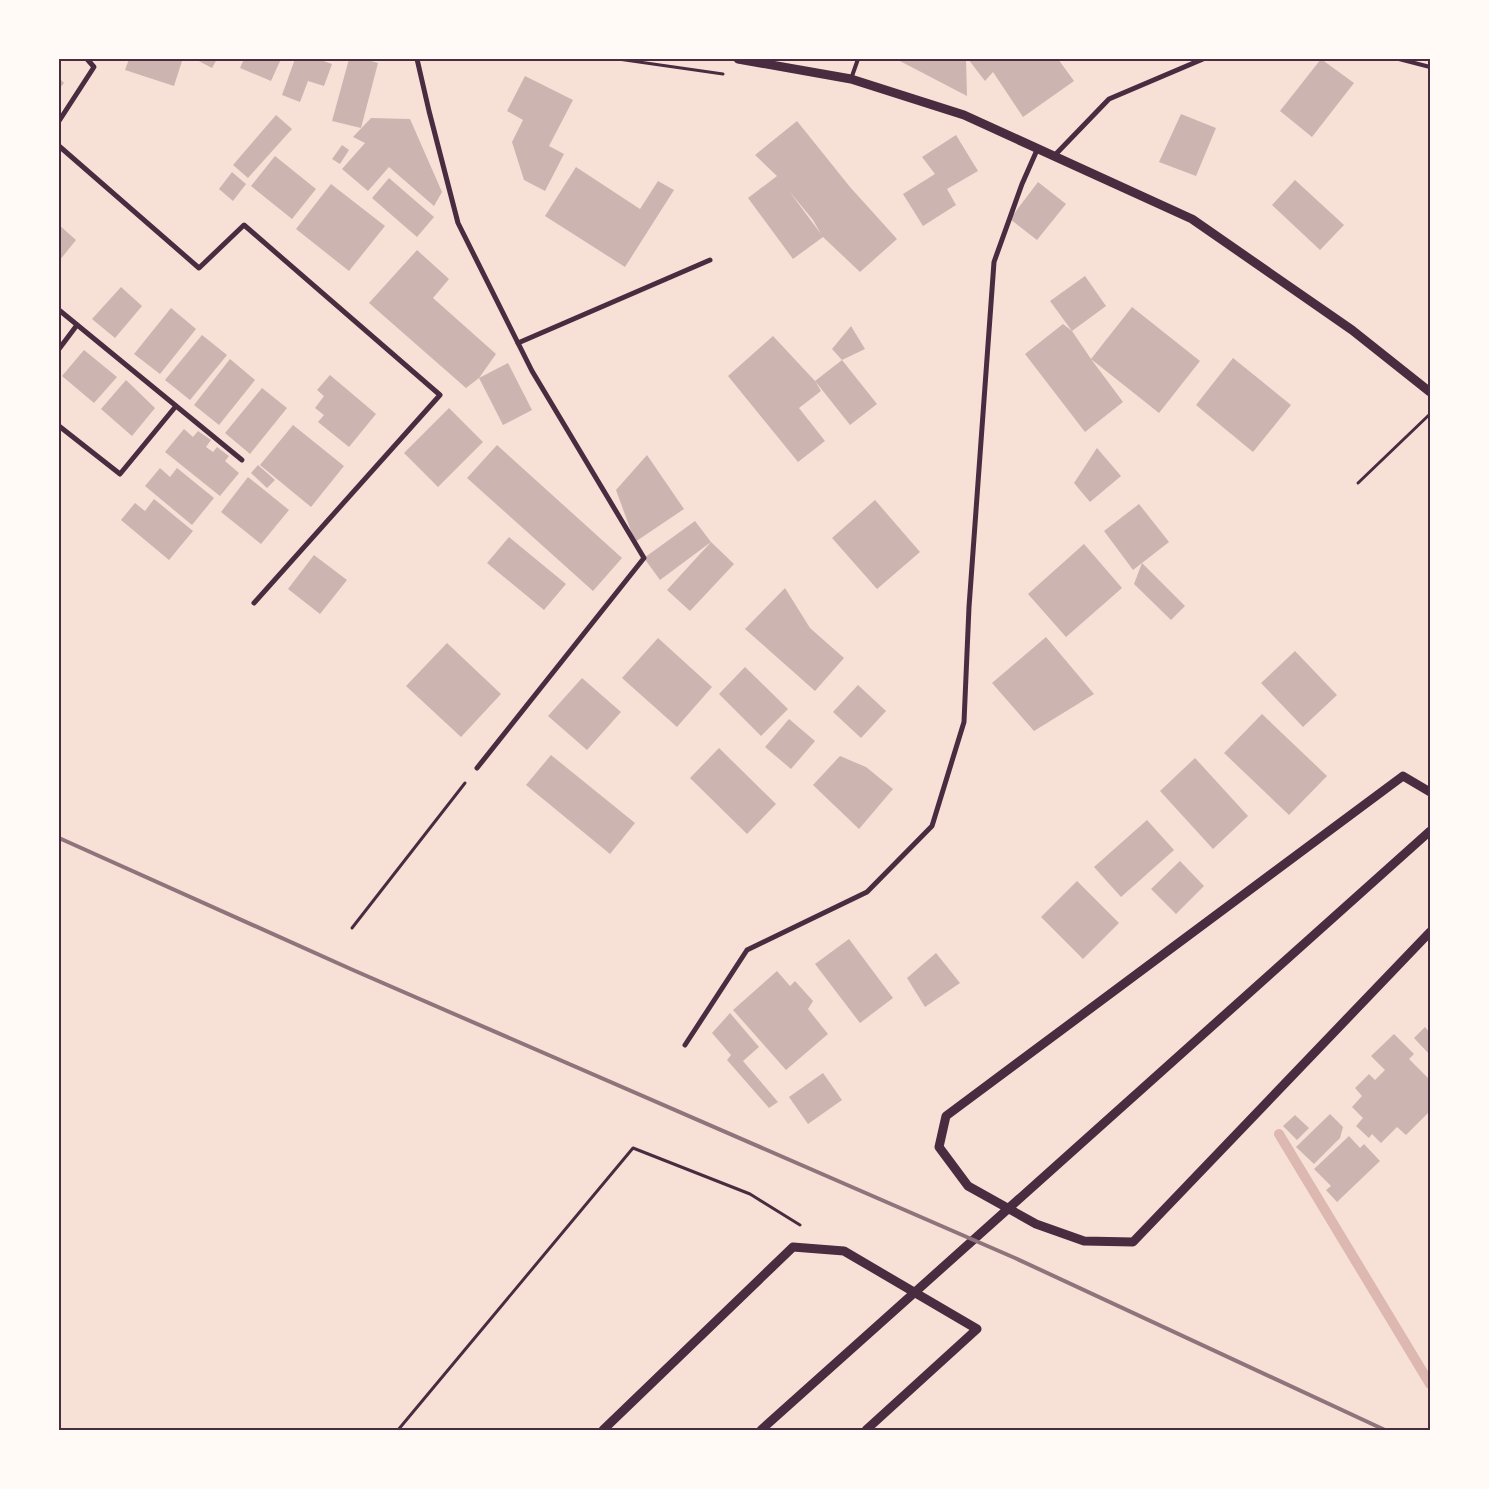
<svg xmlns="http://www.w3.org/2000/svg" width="1489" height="1489" viewBox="0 0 1489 1489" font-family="'PT Serif',serif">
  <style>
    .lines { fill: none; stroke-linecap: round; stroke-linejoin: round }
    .stream { stroke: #dcb8b0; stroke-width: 10 }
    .building { fill: #ccb4b1; fill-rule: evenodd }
    .path { stroke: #4a2c40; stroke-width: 3 }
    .service { stroke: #4a2c40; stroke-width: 4 }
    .minor { stroke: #4a2c40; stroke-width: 5 }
    .tertiary { stroke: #4a2c40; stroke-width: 9 }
    .rail { stroke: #8f747c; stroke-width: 4 }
    .neatline { fill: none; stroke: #4a2c40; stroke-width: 2 }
  </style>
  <rect width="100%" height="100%" fill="#f7e1d7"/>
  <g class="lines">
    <polyline class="stream" points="1279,1134 1430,1384"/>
  </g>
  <g class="building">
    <polygon points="129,59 174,59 182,61 174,86 125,70"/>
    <polygon points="195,59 217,59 212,68"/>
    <polygon points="244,59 281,59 271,81 240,68"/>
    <polygon points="295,59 318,59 332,64 324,86 308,81 300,102 282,95"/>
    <polygon points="349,59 364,59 378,63 361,128 332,121"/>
    <polygon points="896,59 966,59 967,96"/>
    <polygon points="968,59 1058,59 1074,81 1023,117 993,72 985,81"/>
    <polygon points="1321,59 1354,83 1312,137 1280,111"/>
    <polygon points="525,76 573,100 549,146 564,154 545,191 524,180 512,142 523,120 507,111"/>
    <polygon points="59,78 64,83 59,89"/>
    <polygon points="1181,114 1216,128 1196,176 1159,162"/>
    <polygon points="276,115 292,129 248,178 233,165"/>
    <polygon points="371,118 410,119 442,192 434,206 389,167 368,191 342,169 365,143 353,137"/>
    <path d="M 797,121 L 850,187 L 897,239 L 860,272 L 823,237 L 793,259 L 748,198 L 777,176 L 755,155 ZM 789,191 L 813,220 L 821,234 Z"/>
    <polygon points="956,135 978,171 947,189 956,205 923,226 903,194 935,174 922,157"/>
    <polygon points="342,145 349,150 340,164 332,159"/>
    <polygon points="275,156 316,189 292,219 251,186"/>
    <polygon points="576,167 640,209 658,181 674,190 625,267 545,216"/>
    <polygon points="232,172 246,184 233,201 219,189"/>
    <polygon points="389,178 434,217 417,237 372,198"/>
    <polygon points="1295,180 1344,225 1320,250 1272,205"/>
    <polygon points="1038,182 1066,204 1037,240 1010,219"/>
    <polygon points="331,184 385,226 349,271 296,229"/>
    <polygon points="59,225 76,240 59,261"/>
    <polygon points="417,250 449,279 433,298 496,354 479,378 466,388 369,303"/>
    <polygon points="1085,276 1106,306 1072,331 1091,359 1132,307 1200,361 1159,413 1091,359 1123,402 1085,432 1025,354 1063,324 1072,331 1050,301"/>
    <polygon points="121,287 142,306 115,338 92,319"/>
    <polygon points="171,308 196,329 160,374 134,354"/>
    <polygon points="851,326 865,349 842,360 832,349"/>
    <polygon points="202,335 227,355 190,400 165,380"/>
    <polygon points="773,336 815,381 842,360 877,404 850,425 815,381 821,391 799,408 825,441 798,462 728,376"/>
    <polygon points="84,350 117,377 94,403 62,376"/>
    <polygon points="1233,358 1291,405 1253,452 1196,405"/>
    <polygon points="230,359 255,380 219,425 194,405"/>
    <polygon points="508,363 532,410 503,425 479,378"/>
    <polygon points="330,375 376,414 349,447 318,422 324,415 315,408 324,396 317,390"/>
    <polygon points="126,380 155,408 132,436 101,409"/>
    <polygon points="262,388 287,408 250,454 225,433"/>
    <polygon points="449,408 483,442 438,487 404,453"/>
    <polygon points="293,425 344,466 311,507 260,465"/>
    <polygon points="184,429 193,437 198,431 211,440 206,447 213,452 217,447 229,456 225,461 239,473 220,496 165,452"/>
    <polygon points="497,445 622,558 593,591 467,478"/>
    <polygon points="1097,448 1121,476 1090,502 1074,483"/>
    <polygon points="647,455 684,509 635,542 616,490"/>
    <polygon points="258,465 275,480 267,488 251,473"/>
    <polygon points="160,468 170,477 177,468 214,498 192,525 145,486"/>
    <polygon points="248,477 289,510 261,544 221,512"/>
    <polygon points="154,499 193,531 169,560 121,520 135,503 145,511"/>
    <polygon points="875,500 920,552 877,589 832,538"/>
    <polygon points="1139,504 1169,542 1133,570 1104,531"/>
    <polygon points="695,521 711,542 734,564 690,611 667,590 711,542 660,580 644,558"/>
    <polygon points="509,537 566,584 544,610 487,563"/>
    <polygon points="1084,544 1122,588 1066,637 1028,594"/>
    <polygon points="314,555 347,580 320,614 288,589"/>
    <polygon points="1142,563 1185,606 1171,620 1134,584"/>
    <polygon points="785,588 810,628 844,658 815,691 745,629"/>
    <polygon points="1046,637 1094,694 1034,731 992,683"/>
    <polygon points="658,638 712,687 677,727 622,678"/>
    <polygon points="447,643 501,694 461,737 406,686"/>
    <polygon points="1295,651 1337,695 1303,727 1261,683"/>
    <polygon points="745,667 788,709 761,736 719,694"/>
    <polygon points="582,678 621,712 587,750 548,716"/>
    <polygon points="858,685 886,711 861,738 833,712"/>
    <polygon points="1262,714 1327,776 1289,815 1224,753"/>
    <polygon points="789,719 815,741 791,769 765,747"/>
    <polygon points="719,748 776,804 747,834 690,778"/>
    <polygon points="551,755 635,823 610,854 526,785"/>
    <polygon points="840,756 866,767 893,789 859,829 813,785"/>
    <polygon points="1195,758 1248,816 1213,849 1160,791"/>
    <polygon points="1147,820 1174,850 1121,897 1094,867"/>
    <polygon points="1180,861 1204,886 1176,914 1151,889"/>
    <polygon points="1077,881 1119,923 1083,959 1041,917"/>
    <polygon points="849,939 893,998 860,1023 815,964"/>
    <polygon points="936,953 960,983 925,1007 907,978"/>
    <polygon points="777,971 790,986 795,981 813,1001 808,1009 828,1034 786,1070 733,1010"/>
    <polygon points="730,1013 759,1047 743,1061 778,1102 769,1108 727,1060 731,1055 712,1033"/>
    <polygon points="1425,1027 1430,1033 1430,1055 1414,1038"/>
    <polygon points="1394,1034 1414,1054 1409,1059 1430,1080 1430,1111 1406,1135 1397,1127 1381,1143 1372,1134 1369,1138 1356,1126 1363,1118 1352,1107 1362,1096 1355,1088 1369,1074 1375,1080 1385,1070 1371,1056"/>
    <polygon points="823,1073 842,1100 808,1124 789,1097"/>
    <polygon points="1330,1114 1343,1127 1340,1138 1314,1164 1296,1147"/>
    <polygon points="1295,1115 1309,1128 1297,1140 1283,1126"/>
    <polygon points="1349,1136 1360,1148 1364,1144 1380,1161 1337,1202 1326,1190 1331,1186 1314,1169"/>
  </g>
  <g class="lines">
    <g class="path">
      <polyline points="618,59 723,74"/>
      <polyline points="1358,483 1430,414"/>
      <polyline points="352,928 465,783"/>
      <polyline points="398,1430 633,1148 750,1194 800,1225"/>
    </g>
    <g class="service">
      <polyline points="1399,59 1430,67"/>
      <polyline points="851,79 858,59"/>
    </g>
    <g class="minor">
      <polyline points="417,59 429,111 458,223 532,371 644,558 477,768"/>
      <polyline points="59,121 94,67 87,59"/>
      <polyline points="59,146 199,268 244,225 440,395 254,603"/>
      <polyline points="1054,156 1109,99 1203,59"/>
      <polyline points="59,310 242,460"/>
      <polyline points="518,343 710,260"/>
      <polyline points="59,349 77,325"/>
      <polyline points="59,426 120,474 176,406"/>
      <polyline points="685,1045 747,950 867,892 932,826 964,722 969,607 994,262 1022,184 1037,150"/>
    </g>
    <g class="tertiary">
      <polyline points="738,59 851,79 964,115 1192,219 1352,330 1430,392"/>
      <polyline points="1430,792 1403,776 946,1116 939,1147 968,1186 1036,1224 1084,1241 1133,1242 1430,932"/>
      <polyline points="603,1430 793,1247 844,1251 977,1329 866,1430"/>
      <polyline points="761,1430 1430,831"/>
    </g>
    <polyline class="rail" points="59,838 353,970 1015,1258 1385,1430"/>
  </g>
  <rect width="1489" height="1489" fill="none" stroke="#fffaf5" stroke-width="120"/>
  <rect x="60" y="60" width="1369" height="1369" class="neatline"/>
</svg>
